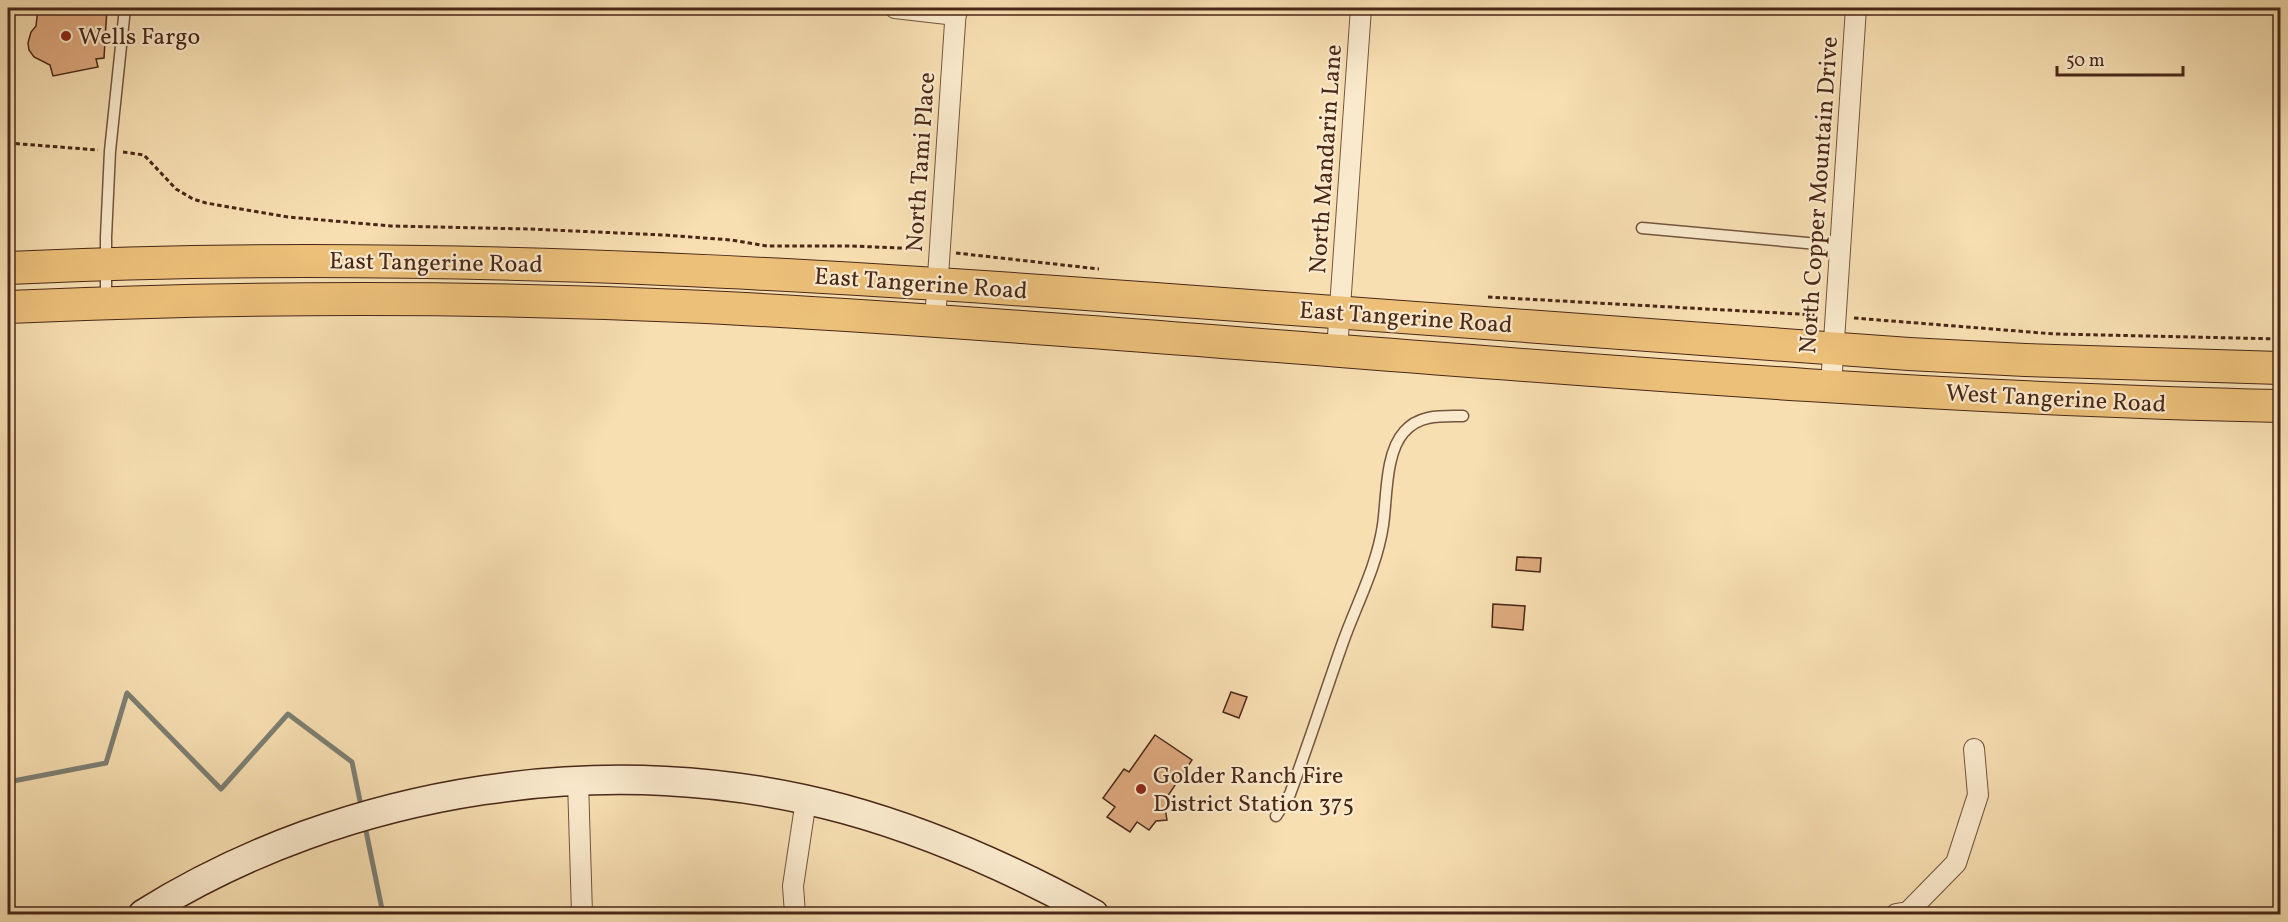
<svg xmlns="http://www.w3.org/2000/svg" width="2288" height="922" viewBox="0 0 2288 922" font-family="Vollkorn,serif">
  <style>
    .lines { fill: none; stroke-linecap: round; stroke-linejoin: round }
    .stream { stroke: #7c8075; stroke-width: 5 }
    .building { fill: #dfaa7f; stroke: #492718; stroke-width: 1.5 }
    .lane-casing { stroke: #74553e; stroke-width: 13 }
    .street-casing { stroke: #74553e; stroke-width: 22 }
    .secondary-casing { stroke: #492718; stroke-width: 31 }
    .primary-casing { stroke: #492718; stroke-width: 34 }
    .path { stroke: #492718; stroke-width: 3; stroke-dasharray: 4.5 3; stroke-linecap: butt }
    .lane { stroke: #faeacd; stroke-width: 10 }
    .street { stroke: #faeacd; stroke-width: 20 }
    .secondary { stroke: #faeacd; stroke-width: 28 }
    .primary { stroke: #ecc079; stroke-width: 32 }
    .poi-dot { fill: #8f2418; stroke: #faeacd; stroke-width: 2 }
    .labels { text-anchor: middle; stroke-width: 4.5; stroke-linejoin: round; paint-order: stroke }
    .poi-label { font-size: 24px; fill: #492718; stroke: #faeacd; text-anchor: start }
    .street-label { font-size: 24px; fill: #492718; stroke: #faeacd }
  </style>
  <rect width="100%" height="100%" fill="#f7dfb2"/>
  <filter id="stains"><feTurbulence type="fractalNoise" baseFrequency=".00333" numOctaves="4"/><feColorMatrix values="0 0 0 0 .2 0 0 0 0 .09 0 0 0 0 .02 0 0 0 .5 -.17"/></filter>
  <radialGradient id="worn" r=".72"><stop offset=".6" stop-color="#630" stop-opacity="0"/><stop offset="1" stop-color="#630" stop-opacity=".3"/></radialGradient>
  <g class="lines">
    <g class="stream">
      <polyline points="8,782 106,763 127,693 221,789 288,714 352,762 360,801"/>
      <polyline points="366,831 383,914"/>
    </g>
  </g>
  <g class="building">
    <polygon points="38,8 107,8 104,58 96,59 98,67 53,76 50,65 34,57 29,50 28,43 31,32 36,26"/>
    <polygon points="1517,557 1541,558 1540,572 1516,570"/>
    <polygon points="1493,604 1525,606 1523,630 1492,627"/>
    <polygon points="1231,692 1247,697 1239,718 1223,712"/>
    <polygon points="1155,735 1192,760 1167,797 1171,800 1165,808 1167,820 1156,821 1149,830 1137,822 1130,832 1107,817 1115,807 1103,798 1124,769 1129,772"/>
  </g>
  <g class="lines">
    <g class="lane-casing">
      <g id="lane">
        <polyline points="1642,228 1840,246"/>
        <polyline points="106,302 106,237 110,151 125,8"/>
        <path d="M 1276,816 L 1290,794 C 1309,743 1325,693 1343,642 C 1357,603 1377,566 1383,525 C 1387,498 1385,453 1404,432 C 1419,414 1442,416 1463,416"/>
      </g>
    </g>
    <g class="street-casing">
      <g id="street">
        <polyline points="895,8 956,15"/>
        <polyline points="935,321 956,8"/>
        <polyline points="1337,350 1361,8"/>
        <polyline points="1831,386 1856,8"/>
        <polyline points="578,781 582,914"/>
        <polyline points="795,914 793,886 806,800"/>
        <polyline points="1896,914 1908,912 1956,863 1978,795 1974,749"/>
      </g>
    </g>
    <g class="secondary-casing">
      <path id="secondary" d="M 143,914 C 346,787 612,746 844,809 C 932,833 1014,870 1094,914"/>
    </g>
    <g class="primary-casing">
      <g id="primary">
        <path d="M 8,268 C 390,249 773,271 1155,299 C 1406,317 1657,335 1909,354 L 2025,360 L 2280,368"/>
        <path d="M 8,307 C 232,297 457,296 682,306 C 823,312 964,323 1105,333 C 1496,362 1888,398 2280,406"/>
      </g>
    </g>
    <g class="path">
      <polyline points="8,143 98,150"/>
      <polyline points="123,152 144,155 176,189 193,199 206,203 288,217 391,226 529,229 664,235 731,240 767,246 851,246 923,249"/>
      <polyline points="956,253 1099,269"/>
      <polyline points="1488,297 1817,315"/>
      <polyline points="1854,318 2055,334 2280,339"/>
    </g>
    <use href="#lane" class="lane"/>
    <use href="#street" class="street"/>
    <use href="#secondary" class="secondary"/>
    <use href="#primary" class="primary"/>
  </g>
  <g class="poi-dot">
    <circle cx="66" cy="36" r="6"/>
    <circle cx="1141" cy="789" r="6"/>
  </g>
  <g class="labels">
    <g class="poi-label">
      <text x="78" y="44">Wells Fargo</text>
      <text x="1153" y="783">Golder Ranch Fire<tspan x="1153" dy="28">District Station 375</tspan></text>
    </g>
    <g class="street-label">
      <text transform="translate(1325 159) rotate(-86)" y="8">North Mandarin Lane</text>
      <text transform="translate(920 162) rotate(-86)" y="8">North Tami Place</text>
      <text transform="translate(1818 195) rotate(-86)" y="8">North Copper Mountain Drive</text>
      <text transform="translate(436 262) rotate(1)" y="8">East Tangerine Road</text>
      <text transform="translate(921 283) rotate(4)" y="8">East Tangerine Road</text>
      <text transform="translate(1406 317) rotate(4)" y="8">East Tangerine Road</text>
      <text transform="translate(2056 398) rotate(3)" y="8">West Tangerine Road</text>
    </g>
  </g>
  <rect width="2288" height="922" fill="none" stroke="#f7dfb2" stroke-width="30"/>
  <rect x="9" y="9" width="2270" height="904" fill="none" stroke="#492718" stroke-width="3"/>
  <rect x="15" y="15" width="2258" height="892" fill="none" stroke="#492718" stroke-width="1.5"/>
  <path d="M2057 66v9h126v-9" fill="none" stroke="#492718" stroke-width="3"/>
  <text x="2066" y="66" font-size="18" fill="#492718" stroke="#faeacd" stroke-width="4.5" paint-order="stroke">50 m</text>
  <rect width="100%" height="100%" filter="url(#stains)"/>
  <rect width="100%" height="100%" fill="url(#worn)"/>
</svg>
